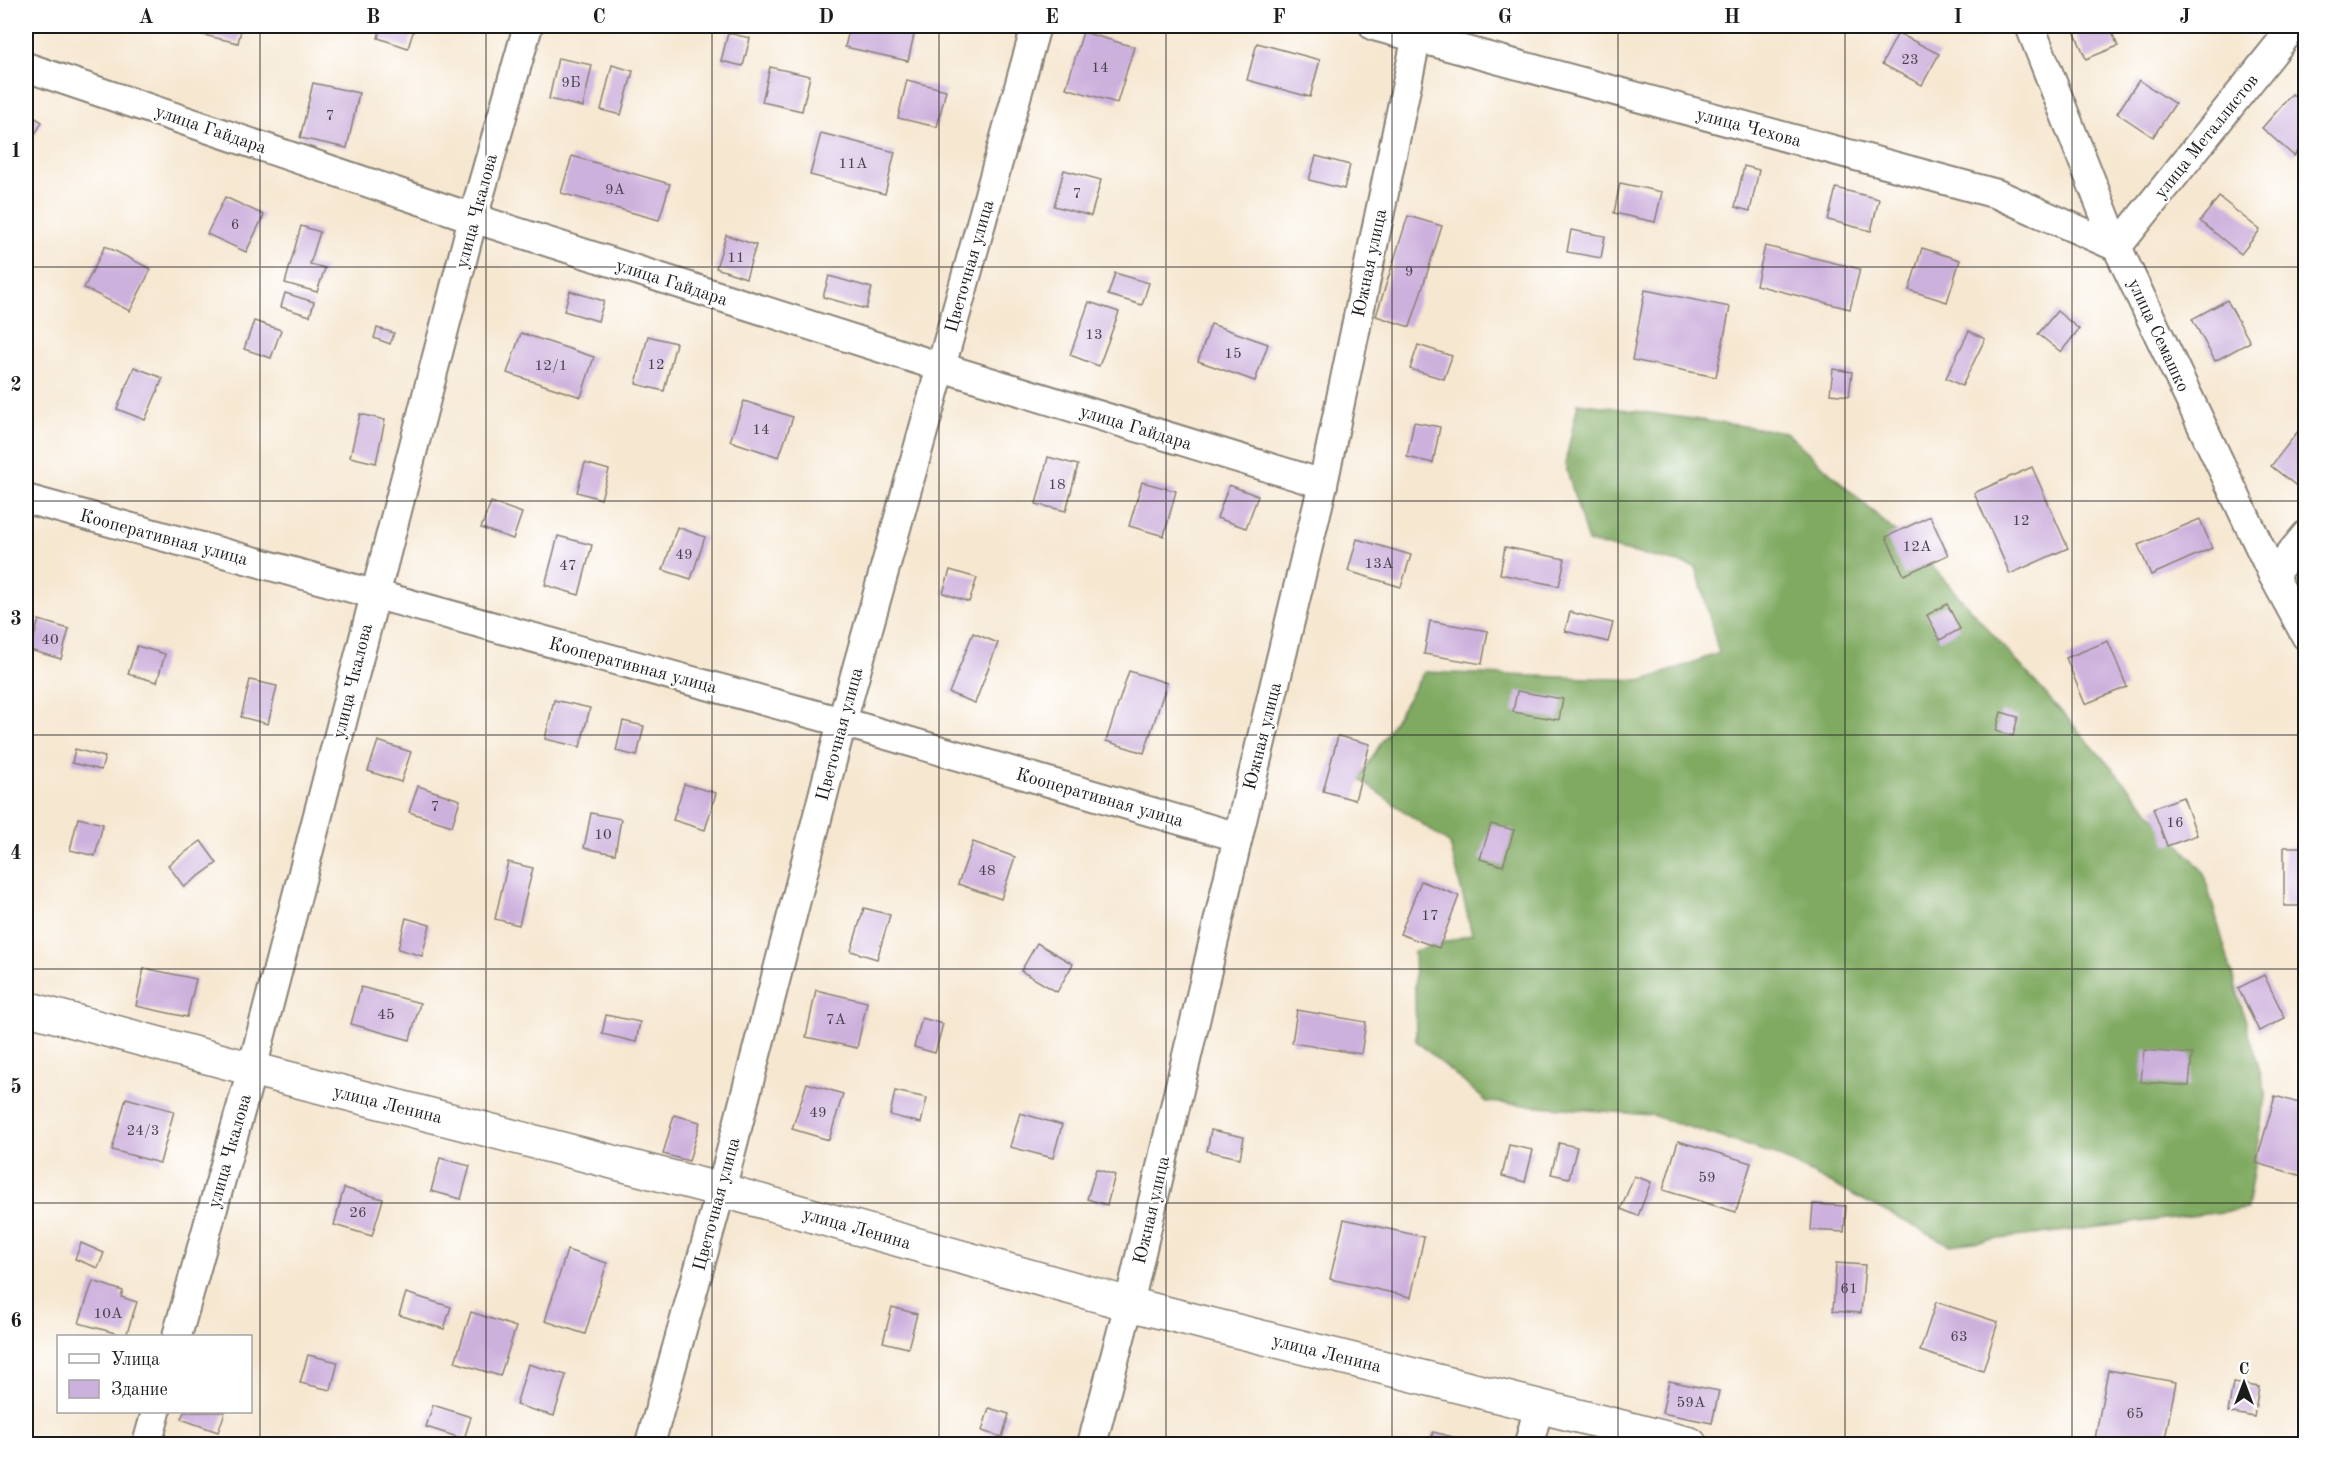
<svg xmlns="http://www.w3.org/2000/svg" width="2331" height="1470" viewBox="0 0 2331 1470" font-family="'Old Standard TT',serif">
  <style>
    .forest { fill: #80aa62; stroke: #4e633f; stroke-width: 1.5 }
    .building { fill: #cdb1dd }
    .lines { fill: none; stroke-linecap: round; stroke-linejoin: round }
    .minor-casing { stroke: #898276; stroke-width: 32 }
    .tertiary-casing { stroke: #898276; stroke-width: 36 }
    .minor { stroke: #fff; stroke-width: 28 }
    .tertiary { stroke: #fff; stroke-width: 33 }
    .grid { fill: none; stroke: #1c1c1c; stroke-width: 1.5; stroke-opacity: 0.55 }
    .labels { text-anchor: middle; stroke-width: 5; stroke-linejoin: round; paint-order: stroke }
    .number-label { font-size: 15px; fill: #48414c }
    .street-label { font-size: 18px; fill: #1c1c1c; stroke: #fff }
    .neatline { fill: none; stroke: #1c1c1c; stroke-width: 2 }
    .grid-label { font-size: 20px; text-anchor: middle; font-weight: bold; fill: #1c1c1c }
  </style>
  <rect width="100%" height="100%" fill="#fff"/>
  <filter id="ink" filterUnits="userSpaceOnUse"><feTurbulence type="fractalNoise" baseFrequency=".0167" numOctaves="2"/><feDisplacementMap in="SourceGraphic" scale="12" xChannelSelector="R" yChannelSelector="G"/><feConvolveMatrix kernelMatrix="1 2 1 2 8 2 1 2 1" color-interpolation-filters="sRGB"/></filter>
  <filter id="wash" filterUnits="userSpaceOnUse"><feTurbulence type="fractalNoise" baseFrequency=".008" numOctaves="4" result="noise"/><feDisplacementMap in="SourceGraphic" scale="24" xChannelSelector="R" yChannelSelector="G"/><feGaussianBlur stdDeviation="1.35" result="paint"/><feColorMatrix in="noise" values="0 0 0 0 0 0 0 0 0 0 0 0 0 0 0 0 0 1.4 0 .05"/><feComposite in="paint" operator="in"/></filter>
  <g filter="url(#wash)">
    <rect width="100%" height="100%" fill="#f6e7d0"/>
    <polygon class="forest" points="1578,403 1786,432 1931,565 2203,871 2266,1092 2247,1209 1950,1245 1776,1155 1651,1115 1487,1102 1416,1041 1414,951 1472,934 1450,844 1359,779 1424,672 1645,680 1719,653 1696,567 1588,542 1565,464"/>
    <g id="blocks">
      <g class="building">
        <polygon points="197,26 242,26 238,43 195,33"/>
        <polygon points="381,26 415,26 408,48 378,38"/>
        <polygon points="850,26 916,26 908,61 845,47"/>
        <polygon points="2072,26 2109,26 2118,46 2086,59"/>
        <polygon points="1083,32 1134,47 1117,103 1066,88"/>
        <polygon points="728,33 750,38 743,66 721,61"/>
        <polygon points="1898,33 1939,54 1922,85 1882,64"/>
        <polygon points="1257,43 1320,60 1310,97 1247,80"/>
        <polygon points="558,58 592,65 583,107 549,99"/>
        <polygon points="612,65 633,71 621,115 601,110"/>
        <polygon points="770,67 810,76 802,111 762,102"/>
        <polygon points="907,80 946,90 937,127 898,118"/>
        <polygon points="2139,80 2175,104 2153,137 2117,113"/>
        <polygon points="313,83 359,93 347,148 300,138"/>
        <polygon points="2292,94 2306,106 2306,143 2294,156 2262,128"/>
        <polygon points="26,112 42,122 26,151"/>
        <polygon points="821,133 895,152 885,194 810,175"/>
        <polygon points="572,156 670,184 659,220 561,193"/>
        <polygon points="1316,156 1350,165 1344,189 1309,180"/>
        <polygon points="1744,166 1759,170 1750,211 1735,207"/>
        <polygon points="1064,170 1101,180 1091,216 1054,206"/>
        <polygon points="1620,183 1662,192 1655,222 1614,213"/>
        <polygon points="1836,188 1879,199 1871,231 1828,220"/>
        <polygon points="225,197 264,215 246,252 207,234"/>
        <polygon points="2219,197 2260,230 2241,254 2200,221"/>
        <polygon points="1408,216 1442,226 1410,327 1376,316"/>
        <polygon points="301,226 320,232 310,264 325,268 317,292 285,283"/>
        <polygon points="1571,230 1605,236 1601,258 1567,252"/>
        <polygon points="726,235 756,245 746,278 716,268"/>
        <polygon points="105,246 151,269 130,311 84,288"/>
        <polygon points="1765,246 1860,269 1850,309 1756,285"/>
        <polygon points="1922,248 1960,260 1947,302 1909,290"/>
        <polygon points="1115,273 1149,283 1142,305 1108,295"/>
        <polygon points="829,276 872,288 866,309 823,297"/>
        <polygon points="1645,290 1730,307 1716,377 1632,360"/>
        <polygon points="570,291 604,301 598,321 564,311"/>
        <polygon points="285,293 314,302 310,316 281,307"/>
        <polygon points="2227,300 2250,342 2215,361 2192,319"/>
        <polygon points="1089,302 1119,312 1099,366 1070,355"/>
        <polygon points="2057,311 2079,329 2061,352 2038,334"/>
        <polygon points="254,321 281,330 271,358 244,349"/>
        <polygon points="1211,324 1268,344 1255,381 1198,361"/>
        <polygon points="377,328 394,333 390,344 374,338"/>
        <polygon points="1969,331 1985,339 1962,386 1946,378"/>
        <polygon points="521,333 594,357 581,397 507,373"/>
        <polygon points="648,336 676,343 664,391 636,384"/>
        <polygon points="1418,345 1452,356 1444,379 1410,369"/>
        <polygon points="134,367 163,378 145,420 117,409"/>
        <polygon points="1833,369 1852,372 1849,396 1830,394"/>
        <polygon points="744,401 793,417 779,457 730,441"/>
        <polygon points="360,414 385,420 376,463 350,457"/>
        <polygon points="2306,421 2306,489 2303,491 2271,466"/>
        <polygon points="1414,422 1440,427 1433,463 1407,457"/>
        <polygon points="1048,457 1078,465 1066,511 1036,504"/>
        <polygon points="585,463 609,470 601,499 577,492"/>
        <polygon points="2032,467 2068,548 2010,574 1974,493"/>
        <polygon points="1142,482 1176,491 1164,536 1129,526"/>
        <polygon points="1229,485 1258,496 1246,528 1217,518"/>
        <polygon points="491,502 522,513 513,539 481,528"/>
        <polygon points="1930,516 1948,555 1904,575 1886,537"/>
        <polygon points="2200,519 2212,548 2151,575 2138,545"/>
        <polygon points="677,527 705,537 691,579 663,570"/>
        <polygon points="558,536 592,545 579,595 545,585"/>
        <polygon points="1357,539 1411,555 1401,587 1348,571"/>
        <polygon points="1505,547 1565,559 1559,586 1500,574"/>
        <polygon points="950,570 977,578 969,602 943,593"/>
        <polygon points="1947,604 1960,629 1940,640 1927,615"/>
        <polygon points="1570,612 1613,623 1608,642 1565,631"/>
        <polygon points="39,620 69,629 61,659 30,650"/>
        <polygon points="1430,621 1488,631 1482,664 1424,654"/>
        <polygon points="973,633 998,643 975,703 949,693"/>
        <polygon points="2108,641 2127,687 2085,704 2066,658"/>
        <polygon points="137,646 165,654 157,682 128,674"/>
        <polygon points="1129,671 1167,683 1144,753 1106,741"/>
        <polygon points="250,680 277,686 268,724 241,717"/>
        <polygon points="1517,691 1563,699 1559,720 1513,712"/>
        <polygon points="554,700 590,708 580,747 545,739"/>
        <polygon points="2001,712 2018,717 2013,736 1996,731"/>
        <polygon points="623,721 644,726 637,756 616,751"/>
        <polygon points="1338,736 1370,744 1355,800 1323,791"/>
        <polygon points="378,741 411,752 401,782 368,771"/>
        <polygon points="75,749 105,757 101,770 72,763"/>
        <polygon points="684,784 716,793 705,830 673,820"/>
        <polygon points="418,786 460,800 452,826 409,812"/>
        <polygon points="2183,797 2197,835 2167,846 2153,808"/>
        <polygon points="591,813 621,819 615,854 584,848"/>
        <polygon points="78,818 103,824 95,856 70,850"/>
        <polygon points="1491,824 1514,830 1503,866 1480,859"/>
        <polygon points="201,841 217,863 184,887 168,865"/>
        <polygon points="973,842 1015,857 1001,899 958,884"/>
        <rect x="2284" y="847" width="22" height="59"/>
        <polygon points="508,862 533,868 519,925 495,919"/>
        <polygon points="1421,881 1459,896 1439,948 1400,934"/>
        <polygon points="864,908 890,915 877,959 851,951"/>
        <polygon points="406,918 430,925 422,956 398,949"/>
        <polygon points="1037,943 1073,964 1057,992 1021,971"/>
        <polygon points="144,968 196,979 187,1017 136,1006"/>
        <polygon points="2264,975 2285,1018 2259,1031 2238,988"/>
        <polygon points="361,987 420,1003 410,1040 351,1024"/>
        <polygon points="816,990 867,1002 857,1048 806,1037"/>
        <polygon points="1297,1010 1366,1022 1361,1054 1292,1043"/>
        <polygon points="606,1015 640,1022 636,1042 602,1034"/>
        <polygon points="922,1018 943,1024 935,1053 914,1047"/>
        <polygon points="2144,1050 2192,1054 2189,1086 2141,1082"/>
        <polygon points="807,1083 843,1094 829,1140 792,1129"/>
        <polygon points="895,1091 927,1098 921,1123 890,1115"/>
        <polygon points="2275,1096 2306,1105 2306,1177 2256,1163"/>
        <polygon points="126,1098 174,1111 160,1163 112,1150"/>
        <polygon points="1020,1113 1062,1125 1053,1158 1010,1147"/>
        <polygon points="674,1115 700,1122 689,1161 663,1154"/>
        <polygon points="1211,1130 1244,1137 1240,1158 1207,1151"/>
        <polygon points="1678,1141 1751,1163 1736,1212 1663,1190"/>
        <polygon points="1559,1143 1577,1147 1569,1178 1551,1174"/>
        <polygon points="1509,1145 1533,1150 1525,1182 1502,1176"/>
        <polygon points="440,1158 470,1166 461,1199 431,1191"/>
        <polygon points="1096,1169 1115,1175 1107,1205 1087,1199"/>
        <polygon points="1634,1176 1651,1182 1638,1216 1621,1209"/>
        <polygon points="344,1188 383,1199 372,1236 334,1225"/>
        <polygon points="1813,1204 1846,1206 1844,1232 1811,1230"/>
        <polygon points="1344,1219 1424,1237 1411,1297 1330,1279"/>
        <polygon points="81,1243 104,1253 98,1268 75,1259"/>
        <polygon points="567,1250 607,1263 585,1334 545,1321"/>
        <polygon points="1836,1263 1865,1265 1861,1313 1833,1311"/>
        <polygon points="93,1281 123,1291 121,1297 137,1302 126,1336 79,1323"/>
        <polygon points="406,1293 451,1307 444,1329 399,1315"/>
        <polygon points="1936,1302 1998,1322 1983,1371 1920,1351"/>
        <polygon points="892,1307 917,1314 908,1348 883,1342"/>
        <polygon points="471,1312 516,1327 500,1376 455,1362"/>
        <polygon points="308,1355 338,1362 331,1390 300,1383"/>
        <polygon points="528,1364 566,1375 554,1416 516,1405"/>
        <polygon points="2108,1370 2176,1382 2164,1444 2094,1444"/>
        <polygon points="1669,1381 1719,1391 1712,1423 1662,1413"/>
        <polygon points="2233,1383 2259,1387 2254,1417 2228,1412"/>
        <polygon points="433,1405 471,1417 464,1439 426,1427"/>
        <polygon points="989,1408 1009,1414 1002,1437 982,1431"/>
        <polygon points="184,1412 225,1412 218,1432 181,1419"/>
        <polygon points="1433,1432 1469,1441 1468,1444 1430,1444"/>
      </g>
    </g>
  </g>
  <g filter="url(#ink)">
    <use href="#blocks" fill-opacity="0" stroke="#898276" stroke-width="1.5"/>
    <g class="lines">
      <g class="minor-casing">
        <g id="minor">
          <polyline points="1374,26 1997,194 2117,247 2294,26"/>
          <polyline points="2030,26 2117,247 2273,575 2306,636"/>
          <polyline points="26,67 473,218 941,367 1323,484"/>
          <polyline points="26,499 842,722 1238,837"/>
          <polyline points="2273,575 2306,535"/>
          <polyline points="177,1336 252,1069 473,218 528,26"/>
          <polyline points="147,1444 156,1412"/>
          <polyline points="650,1444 721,1190 842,722 1036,26"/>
          <polyline points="1092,1444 1129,1304 1238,837 1323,484 1419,26"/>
          <polyline points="1529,1444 1539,1405"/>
        </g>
      </g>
      <g class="tertiary-casing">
        <polyline id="tertiary" points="26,1008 252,1069 721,1190 1129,1304 1690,1444"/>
      </g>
      <use href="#minor" class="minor"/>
      <use href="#tertiary" class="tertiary"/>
    </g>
  </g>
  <path class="grid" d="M 260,26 L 260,1444M 486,26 L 486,1444M 712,26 L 712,1444M 939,26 L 939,1444M 1166,26 L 1166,1444M 1392,26 L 1392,1444M 1618,26 L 1618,1444M 1845,26 L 1845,1444M 2072,26 L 2072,1444M 26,267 L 2306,267M 26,501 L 2306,501M 26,735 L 2306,735M 26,969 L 2306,969M 26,1203 L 2306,1203"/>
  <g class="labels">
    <g class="number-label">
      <text x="1910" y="64">23</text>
      <text x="1100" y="72">14</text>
      <text x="571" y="87">9Б</text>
      <text x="330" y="120">7</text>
      <text x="853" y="168">11А</text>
      <text x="615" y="194">9А</text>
      <text x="1077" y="198">7</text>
      <text x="235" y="229">6</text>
      <text x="736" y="262">11</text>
      <text x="1409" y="276">9</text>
      <text x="1094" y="339">13</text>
      <text x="1233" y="358">15</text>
      <text x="656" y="369">12</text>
      <text x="551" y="370">12/1</text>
      <text x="761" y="434">14</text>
      <text x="1057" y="489">18</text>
      <text x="2021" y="525">12</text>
      <text x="1917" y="551">12А</text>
      <text x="684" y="559">49</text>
      <text x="1379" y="568">13А</text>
      <text x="568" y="570">47</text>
      <text x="50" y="644">40</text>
      <text x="435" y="811">7</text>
      <text x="2175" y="827">16</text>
      <text x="603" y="839">10</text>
      <text x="987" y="875">48</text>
      <text x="1430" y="920">17</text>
      <text x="386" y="1019">45</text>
      <text x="836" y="1024">7А</text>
      <text x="818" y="1117">49</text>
      <text x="143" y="1135">24/3</text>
      <text x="1707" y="1182">59</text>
      <text x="358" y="1217">26</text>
      <text x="1849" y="1293">61</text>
      <text x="108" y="1318">10А</text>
      <text x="1959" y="1341">63</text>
      <text x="1691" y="1407">59А</text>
      <text x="2135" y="1418">65</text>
    </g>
    <g class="street-label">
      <text transform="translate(1749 127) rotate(15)" y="6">улица Чехова</text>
      <text transform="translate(211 129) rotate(19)" y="6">улица Гайдара</text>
      <text transform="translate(2206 136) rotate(-51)" y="6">улица Металлистов</text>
      <text transform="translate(476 211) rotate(-75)" y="6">улица Чкалова</text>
      <text transform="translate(1369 263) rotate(-78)" y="6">Южная улица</text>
      <text transform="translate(969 266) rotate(-74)" y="6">Цветочная улица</text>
      <text transform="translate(672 282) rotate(18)" y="6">улица Гайдара</text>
      <text transform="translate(2159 335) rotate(65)" y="6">улица Семашко</text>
      <text transform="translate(1136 427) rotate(17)" y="6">улица Гайдара</text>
      <text transform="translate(164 537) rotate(15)" y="6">Кооперативная улица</text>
      <text transform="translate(633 665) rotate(15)" y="6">Кооперативная улица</text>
      <text transform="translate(352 681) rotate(-76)" y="6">улица Чкалова</text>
      <text transform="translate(839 734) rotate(-75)" y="6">Цветочная улица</text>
      <text transform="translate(1262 736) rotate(-76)" y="6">Южная улица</text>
      <text transform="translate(1100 797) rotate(16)" y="6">Кооперативная улица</text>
      <text transform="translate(388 1104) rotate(14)" y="6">улица Ленина</text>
      <text transform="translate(229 1151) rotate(-74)" y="6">улица Чкалова</text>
      <text transform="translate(716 1204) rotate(-75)" y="6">Цветочная улица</text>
      <text transform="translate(1151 1210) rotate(-77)" y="6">Южная улица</text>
      <text transform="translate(857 1228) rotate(16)" y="6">улица Ленина</text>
      <text transform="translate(1327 1353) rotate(14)" y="6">улица Ленина</text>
    </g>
  </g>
  <rect width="2331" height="1470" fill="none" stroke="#fff" stroke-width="66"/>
  <rect x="57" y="1335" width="195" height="78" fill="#ffffff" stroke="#a4a4a4" stroke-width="1.5"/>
  <rect x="69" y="1354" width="30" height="9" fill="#ffffff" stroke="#a4a4a4" stroke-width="1.5"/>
  <text x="111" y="1365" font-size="18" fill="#1c1c1c">Улица</text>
  <rect x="69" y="1380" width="30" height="18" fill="#cdb1dd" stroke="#a4a4a4" stroke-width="1.5"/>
  <text x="111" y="1395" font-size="18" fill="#1c1c1c">Здание</text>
  <g transform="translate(2244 1383)" stroke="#ffffff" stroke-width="4.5" paint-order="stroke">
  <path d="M0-4.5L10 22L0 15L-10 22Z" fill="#1c1c1c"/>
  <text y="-9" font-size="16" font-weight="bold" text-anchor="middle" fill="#1c1c1c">С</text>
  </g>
  <rect x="33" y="33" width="2265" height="1404" class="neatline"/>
  <g class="grid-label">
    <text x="146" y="23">A</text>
    <text x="373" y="23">B</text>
    <text x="599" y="23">C</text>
    <text x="826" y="23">D</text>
    <text x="1052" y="23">E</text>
    <text x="1279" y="23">F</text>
    <text x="1505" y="23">G</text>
    <text x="1732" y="23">H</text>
    <text x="1958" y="23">I</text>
    <text x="2185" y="23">J</text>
    <text x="16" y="157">1</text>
    <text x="16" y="391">2</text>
    <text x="16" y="625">3</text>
    <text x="16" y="859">4</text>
    <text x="16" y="1093">5</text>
    <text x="16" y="1327">6</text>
  </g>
</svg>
